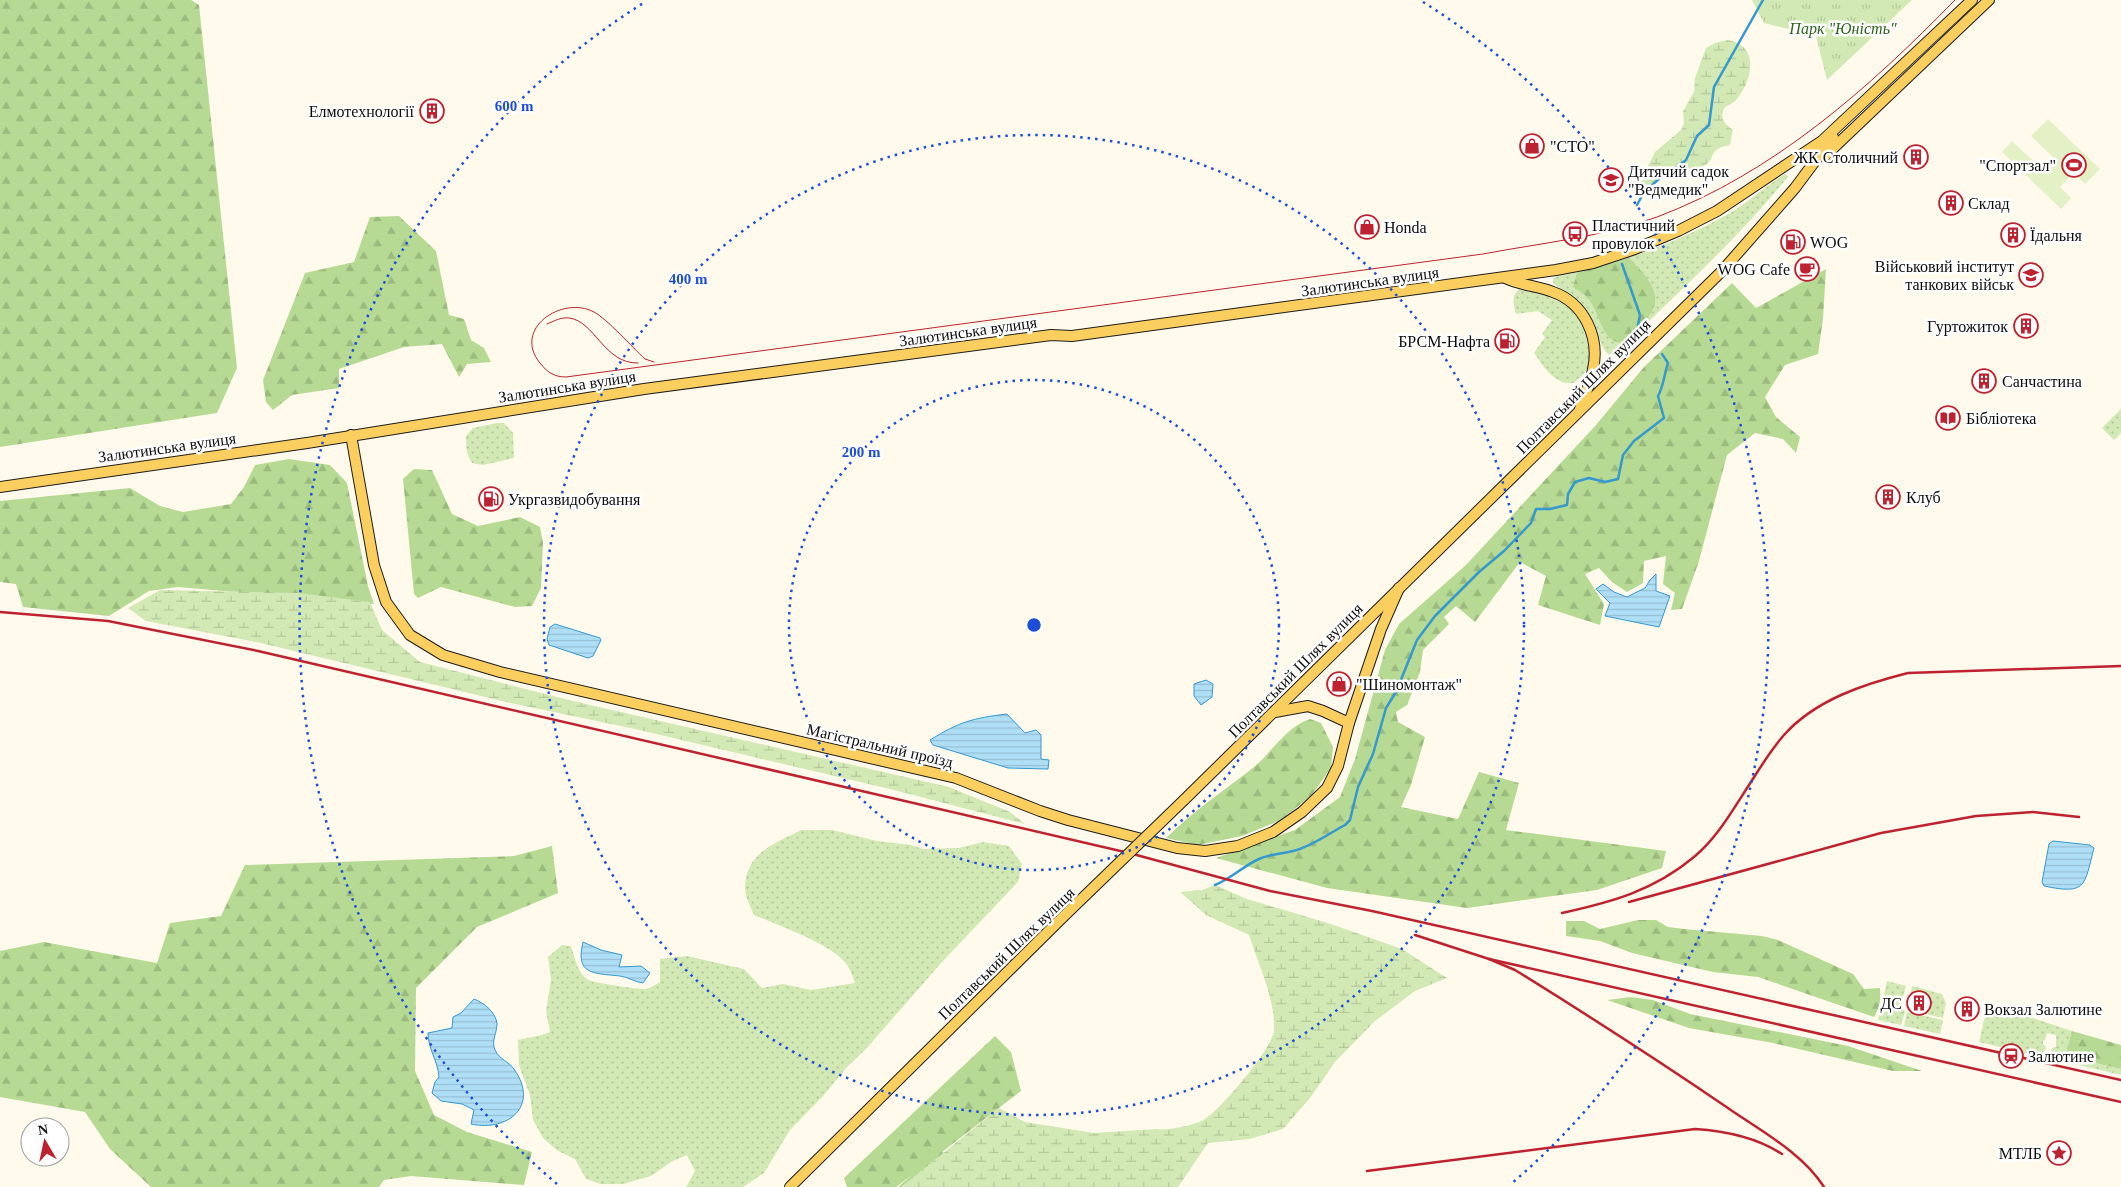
<svg xmlns="http://www.w3.org/2000/svg" width="2121" height="1187" viewBox="0 0 2121 1187" font-family="'Times New Roman',serif">
  <style>
    .grass { fill: url(#grass-dots) }
    .forest { fill: url(#forest-firs) }
    .wetland { fill: url(#wetland-marsh) }
    .park { fill: url(#park-tufts) }
    .pitch { fill: #e4f0c6 }
    .water { fill: url(#water-rules); stroke: #3598cf }
    .lines { fill: none; stroke-linecap: round; stroke-linejoin: round }
    .stream { stroke: #3598cf; stroke-width: 2.5 }
    .major-casing { stroke: #1d1d1d; stroke-width: 12 }
    .major { stroke: #fbcf5f; stroke-width: 10 }
    .tram { stroke: #be2230; stroke-width: 1 }
    .rail { stroke: #be2230; stroke-width: 2.5 }
    .major-bridge-casing { stroke: #1d1d1d; stroke-width: 12; stroke-linecap: butt }
    .major-bridge { stroke: #fbcf5f; stroke-width: 10 }
    .ring { fill: none; stroke: #1d4ed8; stroke-width: 2.5; stroke-dasharray: 2.5 5 }
    .labels { text-anchor: middle; stroke-width: 5; stroke-linejoin: round; paint-order: stroke }
    .park-label { font-size: 16px; font-style: italic; fill: #2e641c; stroke: #fff }
    .poi-label { font-size: 16px; fill: #0c0c0c; stroke: #fff; text-anchor: start }
    .street-label { font-size: 16px; fill: #0c0c0c; stroke: #fff }
    .centre { fill: #1d4ed8; stroke: #fff; stroke-width: 2.5 }
    .ring-label { font-size: 15px; text-anchor: middle; font-weight: bold; fill: #1d4ed8; stroke: #fff; stroke-width: 5; stroke-linejoin: round; paint-order: stroke }
  </style>
  <defs>
    <pattern id="grass-dots" width="8" height="8" patternUnits="userSpaceOnUse" patternTransform="scale(1.25)"><rect width="8" height="8" fill="#d2e9b5"/><path d="M2 2h.1M6 6h.1" fill="none" stroke="#b3c79a" stroke-width="1.8" stroke-linecap="round"/></pattern>
    <pattern id="forest-firs" width="22" height="20" patternUnits="userSpaceOnUse" patternTransform="scale(1.25)"><rect width="22" height="20" fill="#b6da94"/><path d="M5 1l3.5 6h-7zM16 11l3.5 6h-7z" fill="#9bba7e"/></pattern>
    <pattern id="wetland-marsh" width="20" height="14" patternUnits="userSpaceOnUse" patternTransform="scale(1.25)"><rect width="20" height="14" fill="#d2e9b5"/><path d="M1 5h8M5 5V1M11 12h8M15 12V8" fill="none" stroke="#b3c79a"/></pattern>
    <pattern id="park-tufts" width="24" height="20" patternUnits="userSpaceOnUse" patternTransform="scale(1.25)"><rect width="24" height="20" fill="#d2e9b5"/><path d="M3 7l-1-3M5 7V3M7 7l1-3M15 17l-1-3M17 17v-4M19 17l1-3" fill="none" stroke="#b3c79a"/></pattern>
    <pattern id="water-rules" width="6" height="5" patternUnits="userSpaceOnUse" patternTransform="scale(1.25)"><rect width="6" height="5" fill="#afdff7"/><path d="M0 2.5h6" fill="none" stroke="#95bed3"/></pattern>
  </defs>
  <rect width="100%" height="100%" fill="#fffaeb"/>
  <g class="grass">
    <path d="M 1785,174 L 1788,176 L 1787,178 C 1735,242 1674,296 1615,354 L 1609,355 C 1599,347 1598,329 1592,319 C 1583,303 1567,294 1553,283 L 1553,279 L 1555,277 C 1615,265 1675,244 1728,214 C 1748,203 1765,186 1785,174 Z"/>
    <path d="M 1521,288 C 1534,290 1547,293 1559,298 C 1579,309 1597,343 1589,365 C 1586,373 1580,378 1574,383 C 1554,385 1544,367 1534,353 L 1545,337 L 1542,334 L 1552,320 L 1538,311 L 1516,314 C 1513,304 1511,294 1521,288 Z"/>
    <polygon points="2121,409 2121,433 2114,440 2102,428"/>
    <path d="M 497,423 L 504,423 L 513,433 L 514,458 L 483,465 L 472,463 C 466,455 466,446 466,436 L 473,428 Z"/>
    <path d="M 801,830 L 832,830 L 877,841 L 911,845 L 923,849 L 959,848 L 983,842 L 1009,846 L 1022,864 L 1018,882 L 942,962 L 865,1050 L 847,1067 L 823,1096 L 790,1130 L 764,1173 L 743,1187 L 686,1187 L 695,1171 L 687,1155 L 671,1162 L 651,1176 L 623,1184 L 601,1184 L 586,1179 L 575,1159 L 558,1151 L 543,1138 L 533,1120 L 530,1095 L 519,1065 L 518,1040 C 529,1037 539,1037 550,1032 L 546,1011 L 551,980 L 548,957 L 562,945 L 571,946 C 575,958 577,972 588,980 C 591,982 640,990 646,989 C 650,988 655,985 660,982 L 660,959 L 687,956 L 744,969 L 762,988 L 783,984 L 811,990 L 855,983 C 853,978 851,970 847,965 C 834,945 777,925 754,915 C 751,907 745,897 745,889 C 745,853 774,844 801,830 Z"/>
    <polygon points="1887,981 1906,986 1901,1005 1905,1012 1901,1025 1878,1020"/>
    <polygon points="1912,986 1942,994 1946,1003 1943,1018 1925,1014 1928,997 1911,993"/>
    <polygon points="1988,1003 2072,1031 2065,1056 2121,1069 2121,1075 2049,1058 2052,1048 2056,1047 2056,1035 2047,1033 2045,1040 2043,1041 2043,1044 2046,1047 2043,1057 1979,1042"/>
    <polygon points="1907,1012 1943,1020 1940,1034 1904,1026"/>
  </g>
  <g class="forest">
    <polygon points="0,0 191,0 199,5 237,368 217,413 0,447"/>
    <polygon points="399,216 436,251 449,315 464,319 471,340 484,348 491,362 467,364 459,377 442,344 404,347 339,369 339,388 292,395 273,410 266,402 263,380 305,273 354,262 370,217"/>
    <path d="M 1629,258 C 1670,299 1659,308 1624,343 C 1600,344 1600,309 1586,296 C 1583,293 1577,290 1573,287 L 1577,273 Z"/>
    <polygon points="1826,269 1823,319 1818,354 1785,365 1765,397 1776,417 1800,437 1796,453 1783,439 1755,433 1727,455 1699,561 1682,609 1671,610 1675,593 1663,584 1666,556 1644,561 1643,583 1627,592 1612,582 1599,568 1585,574 1604,604 1600,625 1538,605 1546,576 1520,562 1475,622 1456,606 1444,617 1449,624 1423,650 1420,672 1407,705 1396,712 1398,722 1425,737 1411,785 1401,807 1458,819 1479,772 1519,783 1506,830 1666,851 1662,868 1597,890 1467,908 1327,888 1216,858 1295,830 1340,797 1355,759 1385,650 1399,624 1466,565 1596,425 1644,367 1732,283 1756,308"/>
    <polygon points="289,459 330,465 347,483 368,586 374,604 178,587 149,591 109,616 23,607 16,584 0,582 0,501 130,488 160,506 183,512 231,504 244,487 255,465"/>
    <polygon points="414,469 432,470 452,514 478,526 520,517 540,527 543,543 541,588 532,606 515,607 441,587 418,598 414,594 403,479"/>
    <path d="M 1310,719 L 1321,723 L 1333,747 L 1331,768 L 1311,796 L 1279,821 L 1242,836 L 1198,845 L 1166,838 C 1193,811 1225,790 1254,767 C 1272,752 1287,726 1310,719 Z"/>
    <polygon points="552,846 558,893 477,927 416,988 415,1071 434,1115 467,1132 532,1152 524,1185 411,1176 384,1180 379,1187 151,1187 110,1149 85,1112 0,1097 0,951 44,942 157,963 170,923 221,916 245,865 514,856"/>
    <path d="M 1638,920 L 1656,920 L 1668,927 L 1684,929 L 1762,936 L 1778,940 L 1853,974 L 1864,989 L 1880,988 C 1881,999 1880,1007 1874,1017 L 1758,977 L 1713,972 L 1632,953 L 1600,941 L 1566,936 L 1566,921 L 1584,921 L 1600,929 Z"/>
    <polygon points="1631,997 1653,1000 1690,1014 1848,1046 1922,1071 1893,1071 1773,1043 1689,1028 1607,1000"/>
    <polygon points="2072,1031 2121,1045 2121,1069 2065,1056"/>
    <polygon points="995,1036 1011,1052 1021,1091 942,1152 959,1159 958,1187 898,1187 912,1175 896,1187 847,1187 844,1178"/>
  </g>
  <g class="wetland">
    <path d="M 1727,40 C 1760,45 1753,80 1737,99 C 1734,103 1728,105 1724,108 C 1720,120 1724,123 1733,130 L 1730,145 C 1707,149 1717,158 1704,166 C 1695,172 1683,170 1673,172 C 1663,174 1649,189 1643,197 L 1639,199 L 1644,174 L 1655,152 L 1681,130 L 1684,123 L 1683,111 L 1694,92 L 1695,78 L 1706,48 L 1715,43 Z"/>
    <polygon points="160,590 299,593 370,602 382,630 420,662 573,701 949,787 1010,812 1025,824 894,790 635,729 506,702 261,643 146,621 128,608"/>
    <path d="M 1215,885 L 1247,899 L 1331,924 L 1402,949 L 1447,978 L 1415,991 L 1375,1021 L 1335,1062 L 1310,1098 L 1283,1129 L 1250,1139 L 1208,1143 L 1178,1187 L 901,1187 L 999,1108 L 1025,1122 L 1094,1133 L 1157,1129 C 1167,1131 1196,1125 1205,1119 C 1220,1110 1274,1047 1274,1030 C 1275,998 1259,966 1249,935 L 1206,915 L 1180,892 L 1202,890 Z"/>
  </g>
  <polygon class="park" points="1752,0 1912,0 1827,80 1816,36 1764,23"/>
  <polygon class="pitch" points="2048,119 2100,169 2085,184 2073,173 2060,187 2071,198 2061,209 2002,152 2012,141 2046,173 2057,161 2031,136"/>
  <g class="water">
    <polygon points="1656,574 1656,591 1670,596 1659,627 1605,616 1610,603 1596,589 1603,584 1614,592 1627,597 1645,588 1650,580"/>
    <polygon points="555,624 600,638 601,640 593,656 588,658 549,645 547,639 550,627"/>
    <polygon points="1206,680 1213,684 1212,697 1201,705 1194,696 1194,684"/>
    <path d="M 1007,714 L 1025,733 L 1036,730 L 1041,735 L 1041,759 L 1049,760 L 1048,769 L 1008,768 L 933,745 L 930,740 C 959,722 973,718 1007,714 Z"/>
    <path d="M 2053,841 L 2090,845 L 2094,848 C 2084,886 2087,895 2044,886 L 2042,882 L 2049,844 Z"/>
    <path d="M 583,942 L 601,950 L 622,955 L 619,967 L 641,966 L 650,973 L 643,983 C 635,982 628,977 620,976 C 593,973 575,975 583,942 Z"/>
    <path d="M 474,999 C 484,1003 496,1012 497,1024 C 497,1033 491,1041 495,1050 C 499,1059 509,1062 514,1069 C 540,1106 508,1132 471,1124 L 474,1110 L 462,1104 L 441,1101 L 432,1093 L 435,1082 L 439,1077 C 438,1061 428,1049 428,1033 L 452,1028 L 453,1017 L 461,1013 Z"/>
  </g>
  <g class="lines">
    <g class="stream">
      <polyline points="1637,205 1644,192 1667,172 1677,167 1686,160 1697,136 1709,125 1714,87 1763,0"/>
      <polyline points="1622,264 1640,315 1638,325 1640,327"/>
      <path d="M 1215,885 C 1231,879 1243,866 1259,859 C 1270,854 1281,854 1293,851 C 1309,848 1330,833 1345,825 L 1350,820 L 1358,787 L 1373,754 L 1386,708 L 1396,692 L 1417,640 L 1435,616 L 1479,572 L 1504,551 L 1531,523 L 1536,509 L 1550,509 L 1567,505 L 1568,494 L 1575,482 L 1589,478 L 1605,482 L 1618,479 L 1623,455 L 1634,441 L 1664,418 L 1658,396 C 1664,385 1664,375 1668,363 L 1662,354"/>
    </g>
    <g class="major-casing">
      <g id="major">
        <polyline points="1825,156 1989,0"/>
        <path d="M 1505,278 C 1520,285 1537,286 1553,292 C 1584,303 1600,337 1593,369 C 1591,383 1584,396 1580,409"/>
        <polyline points="351,435 374,565 386,602 410,635 443,655 500,672 956,778 1040,811 1068,820 1177,848 1205,851 1238,846 1273,832 1302,812 1327,788 1338,766 1349,723 1381,629 1399,588"/>
        <polyline points="0,487 307,443 644,389 1051,335 1072,336 1556,270 1593,263 1635,249 1678,231 1717,211 1822,141 1972,0"/>
        <polyline points="1275,712 1308,706 1323,711 1349,723"/>
        <polyline points="1184,800 1722,271 1795,188 1833,137"/>
        <polyline points="790,1187 1063,917"/>
      </g>
    </g>
    <use href="#major" class="major"/>
    <g class="tram">
      <path d="M 547,324 C 554,321 561,317 569,318 C 595,321 604,364 638,363"/>
      <path d="M 654,362 L 645,359 C 632,347 607,319 594,312 C 562,295 512,329 540,363 C 547,372 554,377 566,377 L 1483,254 C 1541,243 1602,237 1657,217 C 1774,173 1869,88 1955,0"/>
    </g>
    <g class="rail">
      <polyline points="0,612 108,621 258,651 1129,853 1270,891 1372,911 2121,1080"/>
      <polyline points="1629,902 1881,833 1976,816 2033,812 2079,817"/>
      <path d="M 1562,913 C 1612,902 1653,891 1694,857 C 1717,838 1732,811 1749,785 C 1760,768 1770,751 1784,735 C 1815,700 1864,684 1908,673 L 2121,666"/>
      <path d="M 1415,935 L 1489,959 L 1515,970 C 1586,1014 1656,1059 1725,1106 C 1759,1130 1802,1152 1824,1187"/>
      <polyline points="1489,959 2121,1102"/>
      <path d="M 1367,1171 L 1695,1129 C 1726,1131 1756,1137 1782,1154"/>
    </g>
    <g class="major-bridge-casing">
      <polyline id="major-bridge" points="1063,917 1184,800"/>
    </g>
    <use href="#major-bridge" class="major-bridge"/>
  </g>
  <g class="ring">
    <circle cx="1034" cy="625" r="245"/>
    <circle cx="1034" cy="625" r="490"/>
    <path d="M557 1184A735 735 0 0 1 645 2M1423 2A735 735 0 0 1 1511 1184"/>
  </g>
  <defs>
    <g id="building-ring" transform="scale(1.25)"><circle r="9.5" fill="#fff" stroke="#be2230" stroke-width="1.5"/><path d="M-4-6H4V6H1V3H-1V6H-4ZM-2.5-4.3h1.7v1.8h-1.7ZM.8-4.3h1.7v1.8H.8ZM-2.5-1h1.7V.8h-1.7ZM.8-1h1.7V.8H.8Z" fill="#be2230"/></g>
    <g id="shop-ring" transform="scale(1.25)"><circle r="9.5" fill="#fff" stroke="#be2230" stroke-width="1.5"/><path d="M-5-2.5h2.3a2.7 3.5 0 0 1 5.4 0H5L5.5 6h-11ZM-1.5-2.5h3a1.5 2.3 0 0 0-3 0Z" fill="#be2230"/></g>
    <g id="stadium-ring" transform="scale(1.25)"><circle r="9.5" fill="#fff" stroke="#be2230" stroke-width="1.5"/><path d="M0-5a6.5 5 0 1 0 0 10a6.5 5 0 1 0 0-10ZM-3.5-1.8h7v3.6h-7Z" fill="#be2230"/></g>
    <g id="school-ring" transform="scale(1.25)"><circle r="9.5" fill="#fff" stroke="#be2230" stroke-width="1.5"/><path d="M0-5L7-2L0 1L-7-2ZM-4 1L0 2.5L4 1V4Q0 6-4 4Z" fill="#be2230"/></g>
    <g id="bus-ring" transform="scale(1.25)"><circle r="9.5" fill="#fff" stroke="#be2230" stroke-width="1.5"/><path d="M-5-6H5V4H4V6H2V4H-2V6H-4V4H-5ZM-3.5-4V0h7V-4ZM-3.5 1.2v1.5H-2V1.2ZM2 1.2v1.5H3.5V1.2Z" fill="#be2230"/></g>
    <g id="fuel-ring" transform="scale(1.25)"><circle r="9.5" fill="#fff" stroke="#be2230" stroke-width="1.5"/><path d="M-5.5-6h7V0h2V4h1.3V-2.5L3-4.5l.8-.8L6-3V5H2.5V1h-1V6h-7ZM-4.2-4.7v3.2H.2V-4.7Z" fill="#be2230"/></g>
    <g id="cafe-ring" transform="scale(1.25)"><circle r="9.5" fill="#fff" stroke="#be2230" stroke-width="1.5"/><path d="M-5.5-4.5H6V0H3Q3 3.5 0 3.5H-2.5Q-5.5 3.5-5.5 0ZM3-3.2v2h1.7v-2ZM-6 4.5H4V6H-6Z" fill="#be2230"/></g>
    <g id="university-ring" transform="scale(1.25)"><circle r="9.5" fill="#fff" stroke="#be2230" stroke-width="1.5"/><path d="M0-5L7-2L0 1L-7-2ZM-4 1L0 2.5L4 1V4Q0 6-4 4Z" fill="#be2230"/></g>
    <g id="library-ring" transform="scale(1.25)"><circle r="9.5" fill="#fff" stroke="#be2230" stroke-width="1.5"/><path d="M-6-4Q-3-5.5-.7-3.5V5Q-3 3-6 4ZM6-4Q3-5.5 .7-3.5V5Q3 3 6 4Z" fill="#be2230"/></g>
    <g id="station-ring" transform="scale(1.25)"><circle r="9.5" fill="#fff" stroke="#be2230" stroke-width="1.5"/><path d="M-3-6H3Q5-6 5-4V2Q5 4 3 4L4.5 6H3L1.5 4h-3L-3 6H-4.5L-3 4Q-5 4-5 2V-4Q-5-6-3-6ZM-3.5-4v3h7v-3ZM-3.5 1v1.5H-2V1ZM2 1v1.5H3.5V1Z" fill="#be2230"/></g>
    <g id="sight-ring" transform="scale(1.25)"><circle r="9.5" fill="#fff" stroke="#be2230" stroke-width="1.5"/><path d="M0-6L1.8-2.2L6-1.7L2.9 1.2L3.7 5.4L0 3.3L-3.7 5.4L-2.9 1.2L-6-1.7L-1.8-2.2Z" fill="#be2230"/></g>
  </defs>
  <g fill-rule="evenodd">
    <use href="#building-ring" x="432" y="111"/>
    <use href="#shop-ring" x="1532" y="146"/>
    <use href="#building-ring" x="1916" y="157"/>
    <use href="#stadium-ring" x="2074" y="165"/>
    <use href="#school-ring" x="1611" y="180"/>
    <use href="#building-ring" x="1951" y="203"/>
    <use href="#shop-ring" x="1367" y="227"/>
    <use href="#bus-ring" x="1575" y="234"/>
    <use href="#building-ring" x="2013" y="235"/>
    <use href="#fuel-ring" x="1793" y="242"/>
    <use href="#cafe-ring" x="1807" y="269"/>
    <use href="#university-ring" x="2031" y="275"/>
    <use href="#building-ring" x="2026" y="326"/>
    <use href="#fuel-ring" x="1507" y="341"/>
    <use href="#building-ring" x="1984" y="381"/>
    <use href="#library-ring" x="1948" y="418"/>
    <use href="#building-ring" x="1888" y="497"/>
    <use href="#fuel-ring" x="491" y="499"/>
    <use href="#shop-ring" x="1339" y="684"/>
    <use href="#building-ring" x="1919" y="1003"/>
    <use href="#building-ring" x="1967" y="1009"/>
    <use href="#station-ring" x="2011" y="1056"/>
    <use href="#sight-ring" x="2059" y="1153"/>
  </g>
  <g class="labels">
    <g class="park-label">
      <text x="1843" y="34">Парк "Юність"</text>
    </g>
    <g class="poi-label">
      <text x="414" y="117" text-anchor="end">Елмотехнології</text>
      <text x="1550" y="152">"СТО"</text>
      <text x="1898" y="163" text-anchor="end">ЖК Столичний</text>
      <text x="2056" y="171" text-anchor="end">"Спортзал"</text>
      <text x="1628" y="177">Дитячий садок<tspan x="1628" dy="18">"Ведмедик"</tspan></text>
      <text x="1968" y="209">Склад</text>
      <text x="1592" y="231">Пластичний<tspan x="1592" dy="18">провулок</tspan></text>
      <text x="1384" y="233">Honda</text>
      <text x="2030" y="241">Їдальня</text>
      <text x="1810" y="248">WOG</text>
      <text x="2014" y="272" text-anchor="end">Військовий інститут<tspan x="2014" dy="18">танкових військ</tspan></text>
      <text x="1790" y="275" text-anchor="end">WOG Cafe</text>
      <text x="2008" y="332" text-anchor="end">Гуртожиток</text>
      <text x="1490" y="347" text-anchor="end">БРСМ-Нафта</text>
      <text x="2002" y="387">Санчастина</text>
      <text x="1966" y="424">Бібліотека</text>
      <text x="1906" y="503">Клуб</text>
      <text x="508" y="505">Укргазвидобування</text>
      <text x="1356" y="690">"Шиномонтаж"</text>
      <text x="1902" y="1009" text-anchor="end">ДС</text>
      <text x="1984" y="1015">Вокзал Залютине</text>
      <text x="2028" y="1062">Залютине</text>
      <text x="2042" y="1159" text-anchor="end">МТЛБ</text>
    </g>
    <g class="street-label">
      <text transform="translate(1370 281) rotate(-8)" y="6">Залютинська вулиця</text>
      <text transform="translate(968 331) rotate(-8)" y="6">Залютинська вулиця</text>
      <text transform="translate(567 386) rotate(-9)" y="6">Залютинська вулиця</text>
      <text transform="translate(1583 386) rotate(-45)" y="6">Полтавський Шлях вулиця</text>
      <text transform="translate(167 447) rotate(-8)" y="6">Залютинська вулиця</text>
      <text transform="translate(1295 670) rotate(-45)" y="6">Полтавський Шлях вулиця</text>
      <text transform="translate(880 745) rotate(13)" y="6">Магістральний проїзд</text>
      <text transform="translate(1006 953) rotate(-44)" y="6">Полтавський Шлях вулиця</text>
    </g>
  </g>
  <circle cx="1034" cy="625" r="8" class="centre"/>
  <g class="ring-label">
    <text x="514" y="111">600 m</text>
    <text x="688" y="284">400 m</text>
    <text x="861" y="457">200 m</text>
  </g>
  <g transform="translate(45 1142) rotate(351)"><circle r="24" fill="#ffffff" stroke="#9e9e9e"/>
  <path d="M0-4L9 19L0 12L-9 19Z" fill="#be2230"/>
  <text y="-8" font-size="14" font-weight="bold" text-anchor="middle" fill="#0c0c0c">N</text>
  </g>
</svg>
